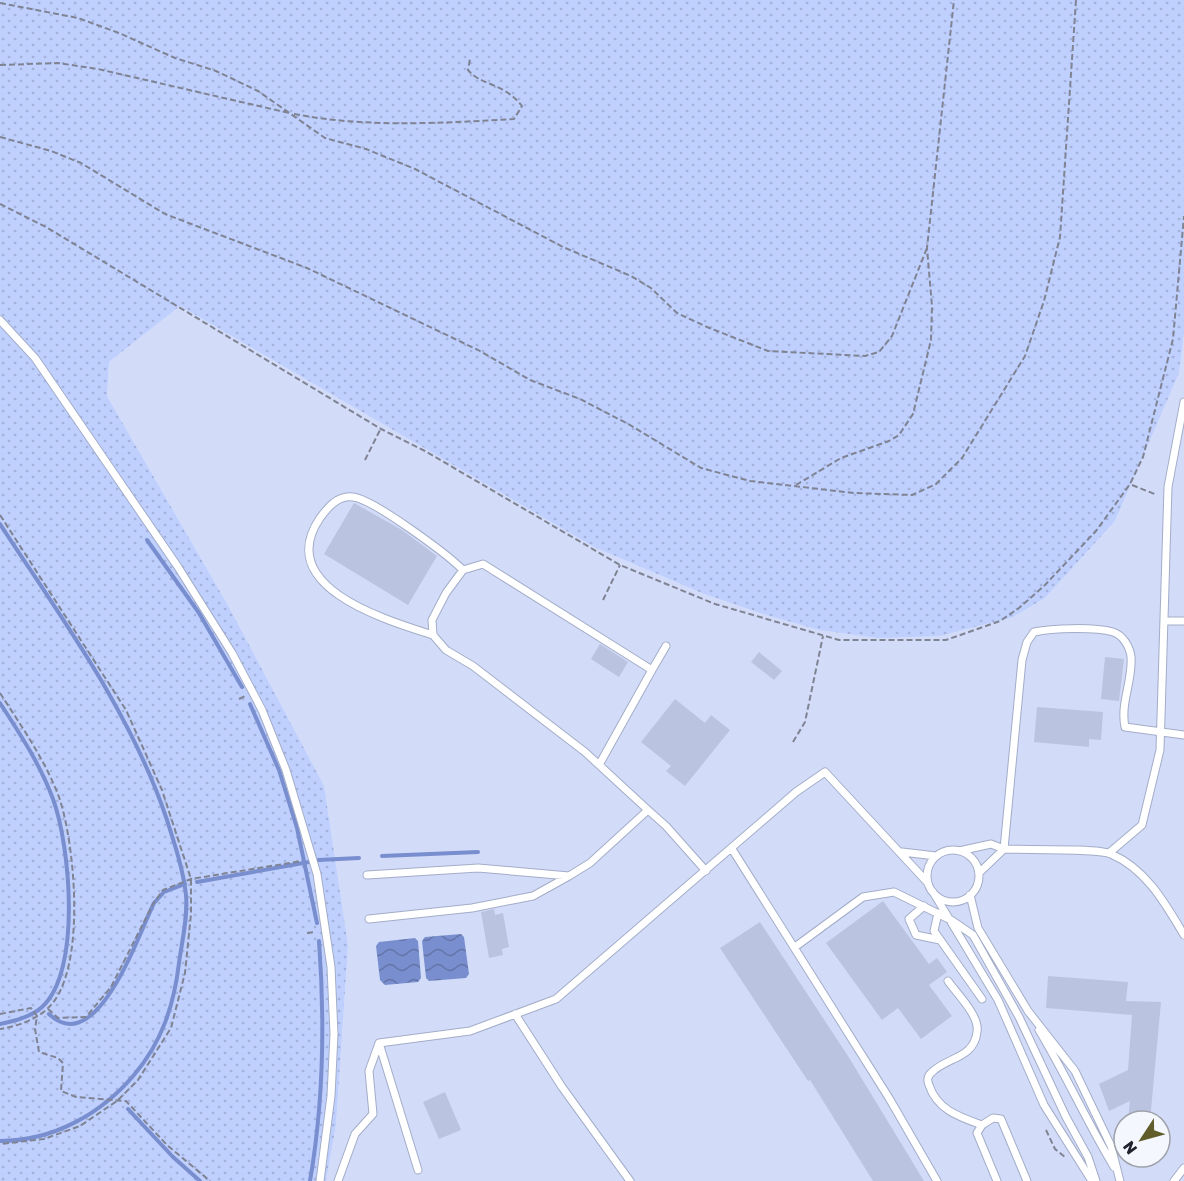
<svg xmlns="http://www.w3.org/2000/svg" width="1184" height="1181" viewBox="0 0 1184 1181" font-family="Rubik,sans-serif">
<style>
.built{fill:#d2dcf9;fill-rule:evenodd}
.grass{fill:url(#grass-dots)}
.water{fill:url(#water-waves)}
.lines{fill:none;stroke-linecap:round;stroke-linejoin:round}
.stream{stroke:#798ecf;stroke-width:4}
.building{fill:#bac4e0}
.lane-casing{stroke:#a3adc8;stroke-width:9}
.path{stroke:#7f8392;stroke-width:2;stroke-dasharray:6 3;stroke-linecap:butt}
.lane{stroke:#fff;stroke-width:7}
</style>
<defs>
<pattern id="grass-dots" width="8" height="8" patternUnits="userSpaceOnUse" patternTransform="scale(1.5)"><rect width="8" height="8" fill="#bfd0ff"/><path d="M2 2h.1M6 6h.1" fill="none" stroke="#a4b2db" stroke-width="1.8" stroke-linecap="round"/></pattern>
<pattern id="water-waves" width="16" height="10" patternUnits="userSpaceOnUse" patternTransform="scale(1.5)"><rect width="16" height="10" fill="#798ecf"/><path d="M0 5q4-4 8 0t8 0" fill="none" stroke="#6374a8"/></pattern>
</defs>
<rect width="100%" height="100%" fill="#e3e9fb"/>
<path class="built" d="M180,306L594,547L704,594L763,614L819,630L877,638L1013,617L1045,598L1115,521L1179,373L1184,333V1181H326L336,1125L348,946L226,602L107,396L109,362ZM1124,1121H1160V1157H1124Z"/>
<path class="grass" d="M0,0H1184V333L1179,373L1115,521L1045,598L1013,617L939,636L877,638L819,630L763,614L704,594L594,547L180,306L109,362L107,396L226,602L324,786L348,946L336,1125L326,1181H0Z"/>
<path class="water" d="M461,934L464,937L469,974L466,978L429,981L426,978L422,941L425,937Z
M415,938L418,941L421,978L418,982L385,985L380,980L376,946L379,942Z"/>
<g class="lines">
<path class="stream" d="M0,524C62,619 131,712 167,820C175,845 183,869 186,895C188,917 182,941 179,963C174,1005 162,1042 134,1075C101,1114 53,1141 0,1141
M147,540L199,613L242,687
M0,703C20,734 40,764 53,799C70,845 82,971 42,1007C31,1017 14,1021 0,1024
M250,704L279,770L297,828L317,923
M382,856L478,852
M318,860L359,858
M197,882L309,862
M49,1014C97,1060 139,933 154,903L164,892L185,884
M128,1109L173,1157L200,1181
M310,1181C324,1100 325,1022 319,941"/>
</g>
<path class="building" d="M354,503L402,530L437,556L408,605L324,554Z
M600,644L628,662L619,677L591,659Z
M759,652L782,671L774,680L751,662Z
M1105,657L1124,659L1119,701L1101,699Z
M675,699L705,723L711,715L730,730L685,786L666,771L671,766L641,742Z
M1037,707L1103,712L1101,740L1089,739V747L1034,742Z
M883,901L929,964L937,958L947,972L929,985L952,1016L921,1039L898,1008L882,1020L826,943Z
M494,909L495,915L503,913L509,947L502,949L503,955L489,958L481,912Z
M760,922L848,1056L924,1181H873L810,1080L808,1081L720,948Z
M1048,976L1128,982L1126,1001L1161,1002L1150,1121H1128L1130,1101L1109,1111L1099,1084L1128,1070L1132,1015L1046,1008Z
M445,1092L461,1130L439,1139L423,1102Z"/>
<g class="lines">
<defs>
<path id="lane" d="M0,320L35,358L178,567L232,653L262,710L286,770L317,874L331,967L334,1034L331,1096L320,1181
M1164,621H1184
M433,635C386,620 273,587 320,518C328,507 338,495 353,497C373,499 447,554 463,570
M599,765L652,670
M648,810L585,752L473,666L446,650L433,635L432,620L446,593L463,570L483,564L652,670L666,646
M732,849L889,1098L937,1181
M927 876a26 26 0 1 1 52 0a26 26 0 1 1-52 0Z
M959,851L991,844L1004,849C1024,850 1098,848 1111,854C1146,869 1165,903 1184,935
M902,852L936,856
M1109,853L1142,825L1160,750L1168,487L1184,402
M979,873L1004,849L1022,660L1027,642L1034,632C1053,628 1095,627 1113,632C1123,635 1130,647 1131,657C1133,680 1120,703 1125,727L1184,735
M367,875L478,868L569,876L590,863L648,810L666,826L706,871
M933,892L998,1000L1044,1105L1092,1181
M970,895L978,928L1028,1011L1075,1071L1111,1146L1120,1181
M924,906L909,919L916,935L940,940
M938,913L934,931L982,999
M369,919L472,908L533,896L569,876
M795,947L863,897L894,892L951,920L973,935L1019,1017L1066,1117L1088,1157L1096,1181
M948,981C957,994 980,1016 977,1032C974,1059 946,1057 931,1073C927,1077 927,1080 929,1085C937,1110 960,1117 982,1125
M515,1014L562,1087L630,1181
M1039,1030C1066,1075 1087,1122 1114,1167
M379,1043L418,1170
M338,1181L355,1134L373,1114L369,1071L379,1043L470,1031L556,999L796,792L825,772L928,883
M997,1181L977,1133L982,1125L993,1118L1001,1119L1027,1181
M1174,1181L1184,1168"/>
</defs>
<use href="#lane" class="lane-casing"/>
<path class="path" d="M0,3L78,18L119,33L175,58L216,71L258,91L325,138L366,149L415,169L563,247L631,276L651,288L677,313L707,327L768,351L865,356L879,352L892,336L927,248
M0,65L58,63L98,69L289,113
M294,114C367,128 441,123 514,119L522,106C503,82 481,86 468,70L470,59
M0,137L51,151L81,163L165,214L307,268L478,350L530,380L580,399L630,425L701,468L750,481L854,493L912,495L936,484L962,458L1025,356L1044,301L1060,237L1076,0
M0,204L46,227L381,429L425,451L620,565L715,604L839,640H946L1000,621L1019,608L1045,585L1096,531L1130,484L1143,457L1173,339L1184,216
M365,460L380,430
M796,485L841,458L889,441L899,435L913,414L931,340L932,306L927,248L954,0
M1132,485L1157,495
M0,515L126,710L162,790L191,879V914L185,973L171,1028L138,1080L117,1101L80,1126L44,1139L0,1144
M603,600L620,565
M0,693C22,727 45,760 59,797C75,843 88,975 46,1010C33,1021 17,1026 0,1029
M239,699L245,696
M793,742L805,722L823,636
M307,933L315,932
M48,1009L58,1018L86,1017L111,987L153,904L163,890L191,879L302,861
M0,1014L31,1008L37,1016L35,1029L39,1052L58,1058L63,1063L61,1091L76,1097L126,1101L167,1145L210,1181
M1046,1130L1055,1149L1065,1157"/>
<use href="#lane" class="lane"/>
</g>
<g transform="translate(1142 1139) rotate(234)"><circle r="28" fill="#f4f7fd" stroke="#9fa2aa" stroke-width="1.5"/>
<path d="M0-4.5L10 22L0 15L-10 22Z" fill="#605d2a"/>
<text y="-9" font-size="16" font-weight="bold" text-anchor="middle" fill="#20232e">N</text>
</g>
</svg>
